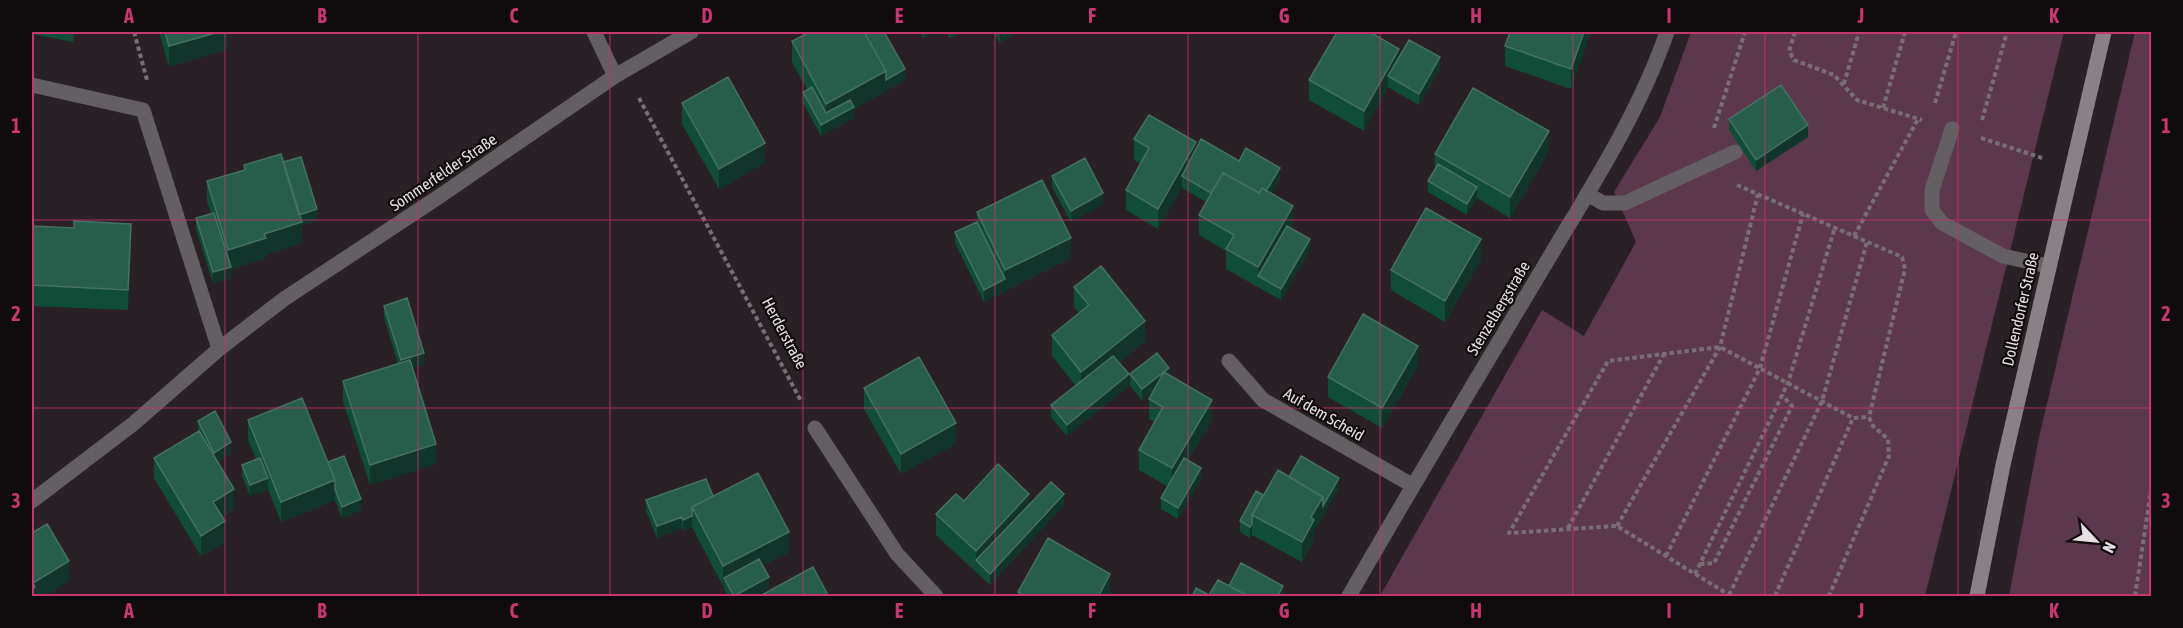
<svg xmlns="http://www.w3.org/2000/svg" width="2183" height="628" viewBox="0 0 2183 628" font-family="'Asap Condensed',sans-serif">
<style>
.green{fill:#5c384d}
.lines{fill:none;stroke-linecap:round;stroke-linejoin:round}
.path{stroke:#776f73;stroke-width:4;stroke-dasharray:4.5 3;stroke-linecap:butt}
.lane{stroke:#645f62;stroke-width:15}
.street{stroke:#645f62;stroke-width:15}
.secondary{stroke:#898185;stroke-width:15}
.wall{fill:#104d39}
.shaded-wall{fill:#11352a}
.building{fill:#275d4b;stroke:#457163;stroke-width:1.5}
.grid{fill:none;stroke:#c7366f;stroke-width:1.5;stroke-opacity:0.55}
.labels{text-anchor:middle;stroke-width:4.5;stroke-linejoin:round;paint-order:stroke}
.street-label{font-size:16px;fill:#e6dfe3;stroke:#100c0e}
.neatline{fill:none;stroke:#c7366f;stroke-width:2}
.grid-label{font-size:20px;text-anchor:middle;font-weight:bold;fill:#c7366f}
</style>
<rect width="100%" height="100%" fill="#2a2126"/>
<path class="green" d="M1691,32H2064L1925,596H1380L1542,310L1584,336L1636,242L1614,192L1660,117Z
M2135,32H2152L2151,596H2009L2038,442Z"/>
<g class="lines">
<path class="path" d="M134,32L147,80
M1795,32L1789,51L1794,60L1834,75L1857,100L1922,120
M1844,84L1859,32
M639,98L801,401
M1935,103L1956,32
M1883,108L1905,32
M1982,120L2007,32
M1714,128L1745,32
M1981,138L2042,158
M1737,185L1902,257L1905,269L1869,417L1873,426L1888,439L1889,456L1829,596
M1854,236L1918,119
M1617,526L1720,347L1758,194
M1568,528L1664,354
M1666,556L1760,368L1803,214
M1700,564L1714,563L1792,406L1782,395
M1695,574L1788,383L1835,227
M1729,595L1822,401L1867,242
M1731,596L1617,526L1509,533L1608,361L1720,347L1853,418L1869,417
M1775,596L1853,418
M2135,596L2152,484"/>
<path class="lane" d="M594,32L615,76
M1952,129L1932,190V210L1942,223L2003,256L2048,266
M1587,194L1603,203H1625L1735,152"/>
<path class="street" d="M32,85L143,110L219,349
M1229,361L1263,400L1412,485
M815,428L897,554L936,596
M32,501L133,424L219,349L284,299L437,198L615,76L691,32
M1349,596C1412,486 1478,377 1543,268C1588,192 1638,116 1667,32"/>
<path class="secondary" d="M1977,596L2003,465L2104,32"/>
</g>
<path class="wall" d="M32,32H75L73,42L32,34Z
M159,32H228V49L169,67Z
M920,32H934L924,38Z
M946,32H962L951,39Z
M993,32H1018L1000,43Z
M1591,32L1571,89L1505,66V46Z
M792,41L905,80L854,109V118L821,136L803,103V92L807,89L792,62Z
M1399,58L1440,69L1419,105L1388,87L1364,131L1309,100V80Z
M682,103L765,163L719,189L682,124Z
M1729,119L1808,137L1756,171L1729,130Z
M1134,139L1196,149L1239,161L1280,179L1271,194L1293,226L1292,228L1310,250L1281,300L1226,269V251L1199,235V215L1206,202L1182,188V187L1158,229L1126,210V190L1141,164L1134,160Z
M1549,151L1510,218L1477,198L1467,215L1428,192V181L1435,169V154Z
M283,162L317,220L302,225V243L266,254V258L231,269V278L213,283L196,229V218L211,214L207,201V181L244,170V165Z
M1052,176L1103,204L1071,222L1052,187Z
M977,212L1071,258L984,302L955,243V232L977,222Z
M32,226L74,228L131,244L128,310L32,306Z
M1481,260L1445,322L1391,290V270Z
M1074,287L1145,341L1119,362L1129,386L1067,436L1051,417V405L1076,386L1052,356V335L1079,313L1074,307Z
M384,306L424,364L412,368L436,464L370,485L343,401V381L398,364L384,317Z
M1418,366L1382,428L1328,397V377Z
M1130,374L1169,375L1212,420L1188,461L1201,479L1178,519L1161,509V498L1167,486L1139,470V450L1155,422L1149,419V399L1152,393L1142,401L1130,385Z
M864,388L956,444L901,474L864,409Z
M248,420L328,462L361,510L342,518L335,500L281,522L268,489L250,496L242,476V465L256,459L248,440Z
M198,421L231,453L218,462L234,509L222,517L225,542L201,556L154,478V458L198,432Z
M1289,477L1339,489L1314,531V540L1302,562L1252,535L1250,538L1240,532V521L1263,495Z
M713,496L789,552L762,566L769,588L753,597H728L724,589V586H723L692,527L683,531L682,528L657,538L646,511V500Z
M964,501L1029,504L1064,505L990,585L936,535V514Z
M1018,592L1110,594L1109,597H1018Z"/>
<path class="shaded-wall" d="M73,32H75L73,42Z
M219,32H228V49L169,67V46Z
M924,32H934L924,38Z
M951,32H962L951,39Z
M1000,32H1018L1000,43Z
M1584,32H1591L1571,89V69Z
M1399,49V69L1388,76V87L1364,131V111Z
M1440,57V69L1419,105V94Z
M905,69V80L854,109V118L821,136V125L826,122V104L886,71Z
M1808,125V137L1756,171V160Z
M1549,131V151L1510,218V197Z
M1196,142V162L1182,176V187L1158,229V209Z
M765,143V163L719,189V169Z
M1280,168V179L1259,214V202Z
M1477,187V198L1467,215V204Z
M1103,193V204L1071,222V211Z
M1293,206V226L1263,279L1258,276V267Z
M317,209V220L302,225V243L266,254V258L231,269V278L213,283V272L228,267V250L264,234L297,216Z
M131,224V244L128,310V290Z
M1071,238V258L984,302V290L1005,279V270Z
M1310,239V250L1281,300V289Z
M1481,239V260L1445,322V301Z
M1145,321V341L1081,392V372Z
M1418,346V366L1382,428V408Z
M424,353V364L401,372V360Z
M1169,368V379L1142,401V389Z
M1129,374V386L1067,436V425Z
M1212,400V420L1172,489V468Z
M956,423V444L901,474V454Z
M231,442V453L214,464V453Z
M436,444V464L370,485V465Z
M1201,468V479L1178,519V508Z
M268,478V489L250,496V485Z
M1339,478V489L1314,531V540L1302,562V542L1311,517L1323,497Z
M335,480V500L281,522V502Z
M234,489V509L213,522V502Z
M1029,494V514L976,560V571V551Z
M1064,494V505L990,585V574Z
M361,499V510L342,518V507Z
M692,516V527L683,531V520Z
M682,517V528L657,538V526Z
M225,521V542L201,556V536Z
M1252,524V535L1250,538V527Z
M789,532V552L727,584L724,578V586H723V566Z
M69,561V581L44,597H32L33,583Z
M1110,574V594L1109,597H1098Z
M769,577V588L753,597H734Z
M1283,586V597H1277Z"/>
<path class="building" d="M165,32H219L169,46Z
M810,32H864L886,71L826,104L792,41Z
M864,32H884L905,69L886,80V71Z
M1337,32H1370L1399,49L1364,111L1309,80Z
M1510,32H1584L1571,69L1505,46Z
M1409,40L1440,57L1419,94L1388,76Z
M728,77L765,143L719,169L682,103Z
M1781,85L1808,125L1756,160L1729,119Z
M812,87L826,113L850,100L854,107L821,125L803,92Z
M1473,88L1549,131L1510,197L1435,154Z
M1149,115L1196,142L1158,209L1126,190L1149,148L1134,139Z
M1201,139L1239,161L1246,148L1280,168L1266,191L1262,188L1259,193L1223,173L1211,193L1182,176Z
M281,154L302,222L264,234L266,238L228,250L207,181L245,170L244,165Z
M301,157L317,209L299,215L283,162Z
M1085,158L1103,193L1071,211L1052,176Z
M1438,164L1477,187L1467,204L1428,181Z
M1223,173L1259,193L1262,188L1293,206L1258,267L1226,249L1234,235L1199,215Z
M1042,180L1071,238L1005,270L977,212Z
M1426,208L1481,239L1445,301L1391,270Z
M214,213L231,267L213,272L196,218Z
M74,221L131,224L128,290L32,285V226L74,228Z
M977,222L1005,279L984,290L955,232Z
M1287,226L1310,239L1281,289L1258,276Z
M1101,266L1145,321L1081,372L1052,335L1089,305L1074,287Z
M407,298L424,353L401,360L384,306Z
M1363,314L1418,346L1382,408L1328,377Z
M1157,353L1169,368L1142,389L1130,374Z
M1113,356L1129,374L1067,425L1051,405Z
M919,357L956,423L901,454L864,388Z
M410,360L436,444L370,465L343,381Z
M1164,372L1212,400L1172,468L1139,450L1163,407L1149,399Z
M302,398L335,480L281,502L248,420Z
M215,411L231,442L214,453L198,421Z
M199,431L234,489L213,502L225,521L201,536L154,458Z
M344,456L361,499L342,507L335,489V480L328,462Z
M1301,456L1339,478L1323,506V497L1289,477Z
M260,458L268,478L250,485L242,465Z
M1184,458L1201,468L1178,508L1161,498Z
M998,464L1029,494L976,551L936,514L956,494L964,501Z
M1278,470L1323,497L1311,517L1314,520L1302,542L1252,515Z
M758,473L789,532L723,566L692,507Z
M706,479L713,496L692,507V516L683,520L682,517L657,526L646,500Z
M1051,482L1064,494L990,574L976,560Z
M1256,491L1263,495L1252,515V524L1250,527L1240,521Z
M47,524L69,561L33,583L35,587L32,590V533Z
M1048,538L1110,574L1098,597H1026L1018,592Z
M759,559L769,577L734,596L724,578Z
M1241,563L1283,586L1277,597H1250L1229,586Z
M813,567L829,597H758Z
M1218,580L1250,597H1192L1196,588L1209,595Z"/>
<path class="grid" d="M225,32V596M418,32V596M610,32V596M803,32V596M995,32V596M1188,32V596M1380,32V596M1573,32V596M1765,32V596M1958,32V596M32,220H2152M32,408H2152"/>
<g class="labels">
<g class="street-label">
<text transform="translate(443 172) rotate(-34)" y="6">Sommerfelder Straße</text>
<text transform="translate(1498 308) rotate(-59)" y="6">Stenzelbergstraße</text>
<text transform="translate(2020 309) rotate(-77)" y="6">Dollendorfer Straße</text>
<text transform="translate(785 333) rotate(62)" y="6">Herderstraße</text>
<text transform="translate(1324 414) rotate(30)" y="6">Auf dem Scheid</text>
</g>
</g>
<rect width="2183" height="628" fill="none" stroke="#100c0e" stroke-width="66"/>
<g transform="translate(2096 541) rotate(116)" stroke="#100c0e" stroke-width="4.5" paint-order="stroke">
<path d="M0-4.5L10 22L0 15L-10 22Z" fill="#e6dfe3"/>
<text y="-9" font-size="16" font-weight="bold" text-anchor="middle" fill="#e6dfe3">N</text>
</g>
<rect x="33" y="33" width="2117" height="562" class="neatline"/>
<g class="grid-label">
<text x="129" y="23">A</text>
<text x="322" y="23">B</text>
<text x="514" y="23">C</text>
<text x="707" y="23">D</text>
<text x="899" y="23">E</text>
<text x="1092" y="23">F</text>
<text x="1284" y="23">G</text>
<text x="1476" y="23">H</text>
<text x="1669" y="23">I</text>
<text x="1861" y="23">J</text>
<text x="2054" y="23">K</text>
<text x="16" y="133">1</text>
<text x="2166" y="133">1</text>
<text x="16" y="321">2</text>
<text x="2166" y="321">2</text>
<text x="16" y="508">3</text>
<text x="2166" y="508">3</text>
<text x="129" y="618">A</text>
<text x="322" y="618">B</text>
<text x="514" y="618">C</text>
<text x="707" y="618">D</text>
<text x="899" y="618">E</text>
<text x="1092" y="618">F</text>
<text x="1284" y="618">G</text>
<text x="1476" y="618">H</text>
<text x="1669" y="618">I</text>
<text x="1861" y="618">J</text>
<text x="2054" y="618">K</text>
</g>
</svg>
